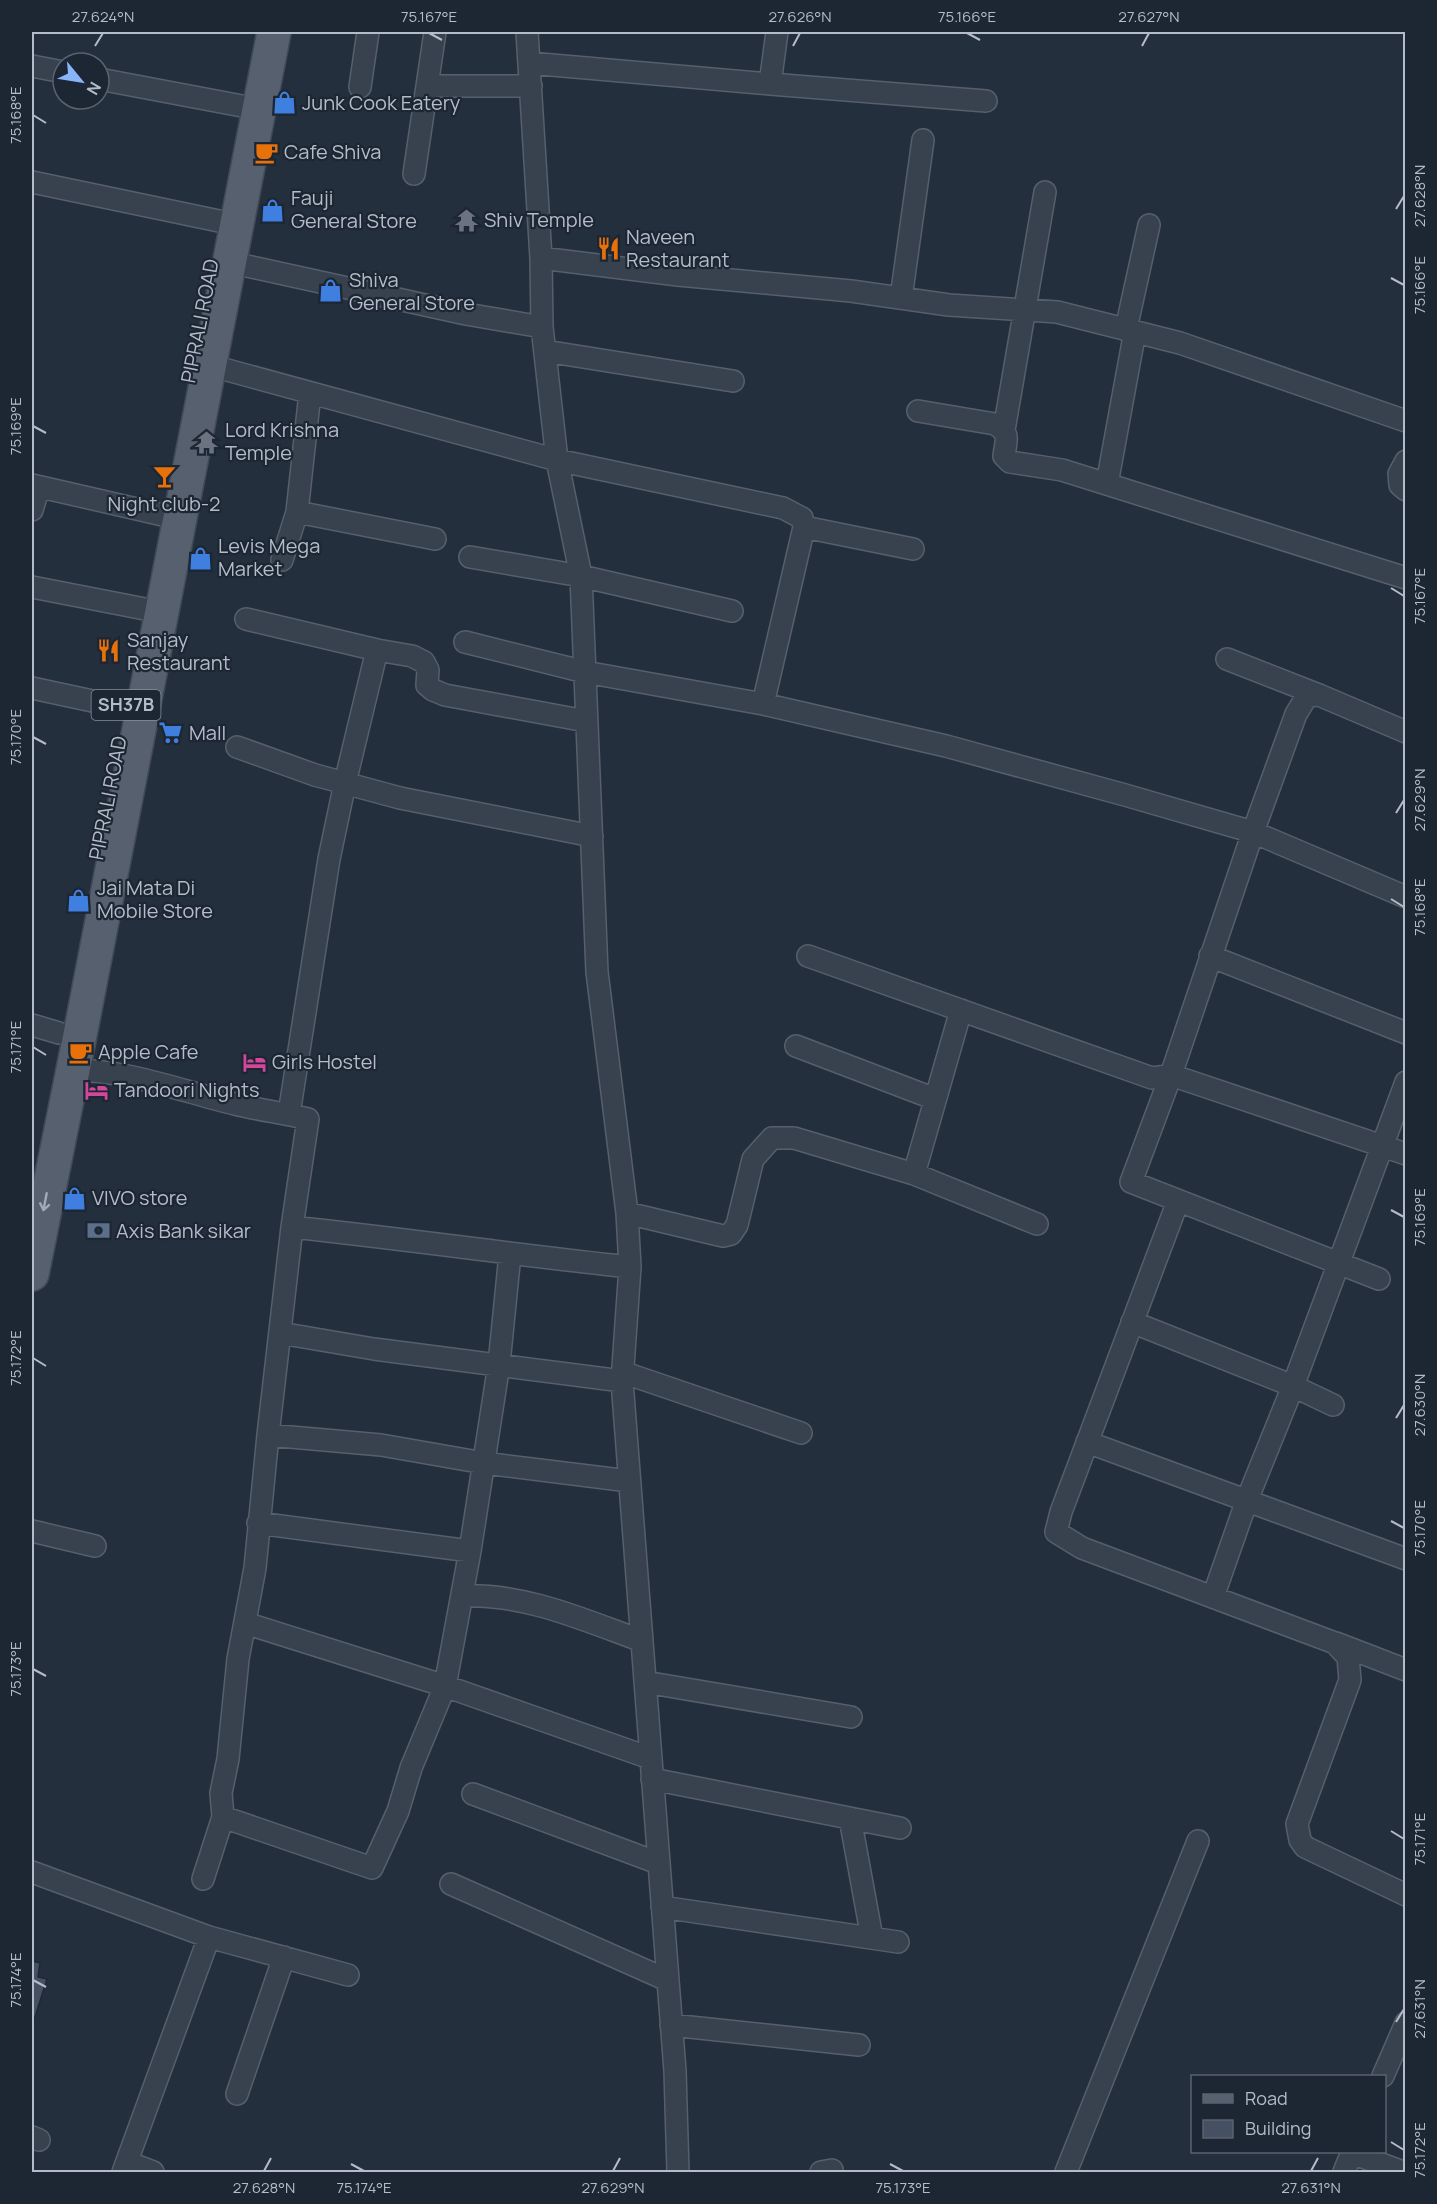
<svg xmlns="http://www.w3.org/2000/svg" width="1437" height="2204" viewBox="0 0 1437 2204" font-family="Manrope,sans-serif">
<style>
.building{fill:#455162;stroke:#1f2835;stroke-width:1.5}
.lines{fill:none;stroke-linecap:round;stroke-linejoin:round}
.street-casing{stroke:#565f6c;stroke-width:24}
.primary-casing{stroke:#414a57;stroke-width:36}
.street{stroke:#38414e;stroke-width:21}
.primary{stroke:#56606e;stroke-width:33}
.oneway{stroke:#a1aab7}
.ticks{fill:none;stroke:#b4bcc9;stroke-width:2}
.labels{text-anchor:middle;stroke-width:4.5;stroke-linejoin:round;paint-order:stroke}
.shield{fill:#1d2633;stroke:#878f9c;stroke-width:1.5}
.shield-label{font-size:18px;font-weight:bold;fill:#b4bcc9}
.poi-label{font-size:20px;fill:#b4bcc9;stroke:#1d2633;text-anchor:start}
.street-label{font-size:20px;fill:#b4bcc9;stroke:#1d2633}
.neatline{fill:none;stroke:#b4bcc9;stroke-width:2}
.ticks-label{font-size:15px;text-anchor:middle;fill:#b4bcc9}
</style>
<rect width="100%" height="100%" fill="#242f3e"/>
<path class="building" d="M32,1961L40,1963L38,1977L47,1979L34,2020L32,2019Z"/>
<g class="lines">
<defs>
<path id="street" d="M527,32L541,258L542,327L557,460L581,576L597,972L627,1213L630,1267L622,1381L675,2071L678,2172
M777,32L770,84L986,101
M529,63L770,84
M32,66L63,72
M99,79L242,106
M428,86H531
M360,87L368,32
M414,174L435,32
M32,182L219,221
M541,258L678,275L851,291L949,305L1057,312L1180,343L1406,421
M229,262L466,314L542,327
M901,298L923,140
M1126,329L1149,225
M545,351L733,381
M209,365L557,460L783,508L802,518L804,527L763,704
M310,393L297,512L435,539
M918,411L995,424C1011,434 1006,439 1004,456L1010,462L1062,470L1406,578
M1004,430L1045,192
M1406,461L1399,474L1400,485L1406,490
M1107,484L1135,331
M32,485L163,515
M32,510L39,487
M804,527L913,549
M470,557L581,576L732,611
M282,560L297,512
M32,587L145,609
M246,619L377,650L412,656L424,662L428,670L427,685L433,690L445,695L586,721
M465,642L585,672L763,704L946,746L1125,795L1253,832L1406,897
M1227,659L1319,695
M32,688L125,708
M1406,732L1319,695L1307,696L1296,714L1253,832L1171,1075L1406,1154
M237,747L315,775L400,798L592,836
M808,956L1152,1078L1171,1075
M1210,956L1406,1033
M32,1025L59,1033
M796,1046L935,1099
M72,1070C128,1070 181,1091 235,1104C259,1110 284,1113 308,1119L292,1227L268,1435L255,1568L238,1659L228,1759L221,1793L223,1817L203,1879
M1171,1075L1131,1182L1379,1279
M289,1114L329,859L345,783L377,650
M914,1174L961,1010
M1178,1201L1061,1512L1056,1532L1082,1548L1335,1643L1348,1657L1350,1680L1297,1824L1300,1840L1305,1847L1406,1895
M627,1213L723,1236L731,1234L737,1225L753,1159L772,1138H794L914,1174L1037,1224
M292,1227C405,1239 517,1255 630,1267
M1132,1322L1293,1386L1333,1405
M280,1333L374,1349L622,1381
M622,1372L801,1433
M268,1435L381,1445L484,1463L629,1481
M1087,1442L1406,1559
M32,1531L95,1546
M470,1551L499,1364L510,1254
M462,1596C524,1593 584,1620 642,1641
M1213,1597L1247,1500L1293,1386L1406,1082
M245,1623L445,1686L650,1758
M1336,1643L1406,1670
M645,1682L851,1717
M652,1779L900,1828
M473,1794L658,1863
M223,1817L372,1868L398,1811L411,1768L445,1686L470,1551L258,1523
M850,1818L872,1938
M32,1872L209,1937L348,1975
M451,1884L667,1980
M662,1907L898,1942
M671,2025L859,2045
M1383,2076L1406,2023
M237,2094L284,1957
M32,2137L39,2140
M1352,2153L1403,2172
M127,2162L153,2172
M123,2172L209,1937
M821,2172L832,2170
M1066,2172L1198,1841
M1344,2172L1352,2152"/>
<path id="primary" d="M32,1274L79,1040L274,32"/>
</defs>
<use href="#street" class="street-casing"/>
<use href="#primary" class="primary-casing"/>
<use href="#street" class="street"/>
<use href="#primary" class="primary"/>
</g>
<defs><path id="oneway-shaft" d="M-6 0H5M1.5-3L5.5 0L1.5 3" fill="none" stroke-width="1.6" stroke-linecap="round" stroke-linejoin="round" transform="scale(1.5)"/></defs>
<use class="oneway" href="#oneway-shaft" transform="translate(45 1202) rotate(101)"/>
<path class="ticks" d="M429,33L442,40M967,33L980,40M95,46L103,33M793,46L800,33M1142,46L1149,33M33,115L46,123M1396,209L1404,196M1391,278L1404,285M33,426L46,433M1391,588L1404,596M33,737L46,744M1396,813L1404,800M1391,899L1404,907M33,1047L46,1055M1391,1210L1404,1217M33,1358L46,1366M1396,1418L1404,1405M1391,1521L1404,1528M33,1669L46,1676M1391,1831L1404,1839M33,1980L46,1987M1396,2022L1404,2009M1391,2142L1404,2150M351,2164L364,2171M890,2164L903,2171M264,2171L271,2158M613,2171L620,2158M1311,2171L1318,2158"/>
<defs>
<symbol id="shop-bare" viewBox="-9 -9 18 18"><path d="M-5-2.5h2.3a2.7 3.5 0 0 1 5.4 0H5L5.5 6h-11ZM-1.5-2.5h3a1.5 2.3 0 0 0-3 0Z" fill="#3f7fe0" stroke="#1d2633" stroke-width="2.5" paint-order="stroke"/></symbol>
<symbol id="cafe-bare" viewBox="-9 -9 18 18"><path d="M-5.5-4.5H6V0H3Q3 3.5 0 3.5H-2.5Q-5.5 3.5-5.5 0ZM3-3.2v2h1.7v-2ZM-6 4.5H4V6H-6Z" fill="#e8710a" stroke="#1d2633" stroke-width="2.5" paint-order="stroke"/></symbol>
<symbol id="temple-bare" viewBox="-9 -9 18 18"><path d="M0-6L5-2H3V0L6.5 2.5H4V6H1.5V3h-3V6H-4V2.5H-6.5L-3 0V-2H-5Z" fill="#6b7280" stroke="#1d2633" stroke-width="2.5" paint-order="stroke"/></symbol>
<symbol id="restaurant-bare" viewBox="-9 -9 18 18"><path d="M-5-6h1v4h1v-4h1v4h1v-4h1v5L-1.5 .5V6h-2V.5L-5-1ZM5-6V6H3V1.5H1.5Q1.5-4 5-6Z" fill="#e8710a" stroke="#1d2633" stroke-width="2.5" paint-order="stroke"/></symbol>
<symbol id="bar-bare" viewBox="-9 -9 18 18"><path d="M-6-5H6L.8 .8V4.5H3.5V6h-7V4.5H-.8V.8Z" fill="#e8710a" stroke="#1d2633" stroke-width="2.5" paint-order="stroke"/></symbol>
<symbol id="supermarket-bare" viewBox="-9 -9 18 18"><path d="M-6-5.5h2.5l.6 2H6L4.5 2H-2.5L-4.4-4H-6ZM-1.5 3.2a1.3 1.3 0 1 0 .1 0ZM3 3.2a1.3 1.3 0 1 0 .1 0Z" fill="#3f7fe0" stroke="#1d2633" stroke-width="2.5" paint-order="stroke"/></symbol>
<symbol id="hotel-bare" viewBox="-9 -9 18 18"><path d="M-6-4.5h1.5V1H6V5H4.5V3h-9V5H-6ZM-4 0a1.8 1.8 0 1 1 3.6 0ZM.5 0V-2.5h3Q6-2.5 6 0Z" fill="#d1479c" stroke="#1d2633" stroke-width="2.5" paint-order="stroke"/></symbol>
<symbol id="bank-bare" viewBox="-9 -9 18 18"><path d="M-6-4H6V4H-6ZM0-2.3a2.3 2.3 0 1 0 0 4.6a2.3 2.3 0 1 0 0-4.6Z" fill="#5c6f8a" stroke="#1d2633" stroke-width="2.5" paint-order="stroke"/></symbol>
</defs>
<g fill-rule="evenodd">
<use href="#shop-bare" x="268" y="86" width="33" height="33"/>
<use href="#cafe-bare" x="250" y="136" width="33" height="33"/>
<use href="#shop-bare" x="256" y="194" width="33" height="33"/>
<use href="#temple-bare" x="450" y="204" width="33" height="33"/>
<use href="#restaurant-bare" x="592" y="232" width="33" height="33"/>
<use href="#shop-bare" x="314" y="274" width="33" height="33"/>
<use href="#temple-bare" x="190" y="426" width="33" height="33"/>
<use href="#bar-bare" x="148" y="460" width="33" height="33"/>
<use href="#shop-bare" x="184" y="542" width="33" height="33"/>
<use href="#restaurant-bare" x="92" y="634" width="33" height="33"/>
<use href="#supermarket-bare" x="154" y="716" width="33" height="33"/>
<use href="#shop-bare" x="62" y="884" width="33" height="33"/>
<use href="#cafe-bare" x="64" y="1036" width="33" height="33"/>
<use href="#hotel-bare" x="238" y="1046" width="33" height="33"/>
<use href="#hotel-bare" x="80" y="1074" width="33" height="33"/>
<use href="#shop-bare" x="58" y="1182" width="33" height="33"/>
<use href="#bank-bare" x="82" y="1214" width="33" height="33"/>
</g>
<g class="labels">
<rect class="shield" x="91.5" y="690" width="69" height="30" rx="4.5"/>
<g class="shield-label">
<text x="126" y="711">SH37B</text>
</g>
<g class="poi-label">
<text x="302" y="110">Junk Cook Eatery</text>
<text x="284" y="159">Cafe Shiva</text>
<text x="291" y="205">Fauji<tspan x="291" dy="23">General Store</tspan></text>
<text x="484" y="227">Shiv Temple</text>
<text x="626" y="244">Naveen<tspan x="626" dy="23">Restaurant</tspan></text>
<text x="349" y="287">Shiva<tspan x="349" dy="23">General Store</tspan></text>
<text x="225" y="437">Lord Krishna<tspan x="225" dy="23">Temple</tspan></text>
<text x="164" y="511" text-anchor="middle">Night club-2</text>
<text x="218" y="553">Levis Mega<tspan x="218" dy="23">Market</tspan></text>
<text x="127" y="647">Sanjay<tspan x="127" dy="23">Restaurant</tspan></text>
<text x="189" y="740">Mall</text>
<text x="97" y="895">Jai Mata Di<tspan x="97" dy="23">Mobile Store</tspan></text>
<text x="98" y="1059">Apple Cafe</text>
<text x="272" y="1069">Girls Hostel</text>
<text x="114" y="1097">Tandoori Nights</text>
<text x="92" y="1205">VIVO store</text>
<text x="116" y="1238">Axis Bank sikar</text>
</g>
<g class="street-label">
<text transform="translate(200 321) rotate(-79)" y="7">PIPRALI ROAD</text>
<text transform="translate(108 798) rotate(-79)" y="7">PIPRALI ROAD</text>
</g>
</g>
<rect width="1437" height="2204" fill="none" stroke="#1d2633" stroke-width="66"/>
<rect x="1191" y="2075" width="195" height="78" fill="#1d2633" stroke="#59626f" stroke-width="1.5"/>
<rect x="1203" y="2094" width="30" height="9" fill="#56606e" stroke="#59626f" stroke-width="1.5"/>
<text x="1245" y="2105" font-size="18" fill="#b4bcc9">Road</text>
<rect x="1203" y="2120" width="30" height="18" fill="#455162" stroke="#59626f" stroke-width="1.5"/>
<text x="1245" y="2135" font-size="18" fill="#b4bcc9">Building</text>
<g transform="translate(81 81) rotate(120)"><circle r="28" fill="#1d2633" stroke="#59626f" stroke-width="1.5"/>
<path d="M0-4.5L10 22L0 15L-10 22Z" fill="#8ab4f8"/>
<text y="-9" font-size="16" font-weight="bold" text-anchor="middle" fill="#b4bcc9">N</text>
</g>
<rect x="33" y="33" width="1371" height="2138" class="neatline"/>
<g class="ticks-label">
<text x="103" y="22">27.624°N</text>
<text x="429" y="22">75.167°E</text>
<text x="800" y="22">27.626°N</text>
<text x="967" y="22">75.166°E</text>
<text x="1149" y="22">27.627°N</text>
<text transform="translate(16 115) rotate(-90)" y="5">75.168°E</text>
<text transform="translate(1420 196) rotate(-90)" y="5">27.628°N</text>
<text transform="translate(1420 285) rotate(-90)" y="5">75.166°E</text>
<text transform="translate(16 426) rotate(-90)" y="5">75.169°E</text>
<text transform="translate(1420 596) rotate(-90)" y="5">75.167°E</text>
<text transform="translate(16 737) rotate(-90)" y="5">75.170°E</text>
<text transform="translate(1420 800) rotate(-90)" y="5">27.629°N</text>
<text transform="translate(1420 907) rotate(-90)" y="5">75.168°E</text>
<text transform="translate(16 1047) rotate(-90)" y="5">75.171°E</text>
<text transform="translate(1420 1217) rotate(-90)" y="5">75.169°E</text>
<text transform="translate(16 1358) rotate(-90)" y="5">75.172°E</text>
<text transform="translate(1420 1405) rotate(-90)" y="5">27.630°N</text>
<text transform="translate(1420 1528) rotate(-90)" y="5">75.170°E</text>
<text transform="translate(16 1669) rotate(-90)" y="5">75.173°E</text>
<text transform="translate(1420 1839) rotate(-90)" y="5">75.171°E</text>
<text transform="translate(16 1980) rotate(-90)" y="5">75.174°E</text>
<text transform="translate(1420 2009) rotate(-90)" y="5">27.631°N</text>
<text transform="translate(1420 2150) rotate(-90)" y="5">75.172°E</text>
<text x="264" y="2193">27.628°N</text>
<text x="364" y="2193">75.174°E</text>
<text x="613" y="2193">27.629°N</text>
<text x="903" y="2193">75.173°E</text>
<text x="1311" y="2193">27.631°N</text>
</g>
</svg>
